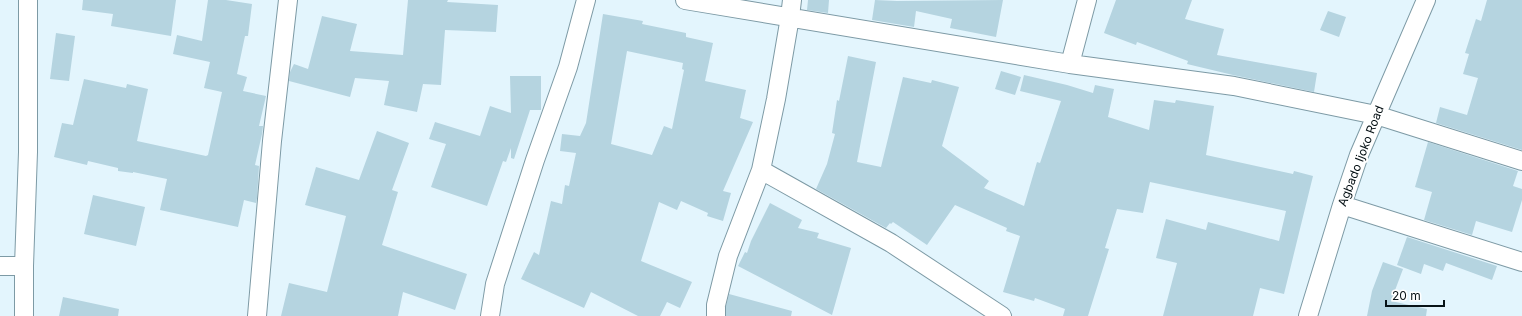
<svg xmlns="http://www.w3.org/2000/svg" width="1522" height="316" viewBox="0 0 1522 316" font-family="Inter,sans-serif">
<style>
.building{fill:#b5d4e0;fill-rule:evenodd}
.lines{fill:none;stroke-linecap:round;stroke-linejoin:round}
.minor-casing{stroke:#7d9aa5;stroke-width:20}
.minor{stroke:#fff;stroke-width:18}
.labels{text-anchor:middle;stroke-width:4;stroke-linejoin:round;paint-order:stroke}
.street-label{font-size:12px;fill:#081317;stroke:#fff}
</style>
<rect width="100%" height="100%" fill="#e3f5fd"/>
<path class="building" d="M83,0H176L171,36L111,26L113,14L82,10Z
M208,0H226L252,4L248,36H245L237,74L247,77L243,91L266,96L259,126H263L262,134L255,165L259,166L257,198L256,203L244,200L238,227L160,210L167,179L133,172V173L118,171V168L88,161L87,165L54,157L62,123L73,125L84,79L126,88L127,84L148,89L137,141L206,156L208,155L222,92L204,88L210,62L173,54L177,35L202,41Z
M408,0H448L447,2L498,5L496,32L445,30L441,85L423,84L417,112L384,105L389,81L355,78L350,97L289,81L290,72L294,64L308,69L322,16L357,24L350,51L403,55Z
M808,0H829L828,13L807,10Z
M875,0L897,1L1003,0L996,37L950,28L952,19L916,11L914,27L872,20Z
M1116,0H1192L1185,19L1224,29L1217,55L1317,73L1314,92L1233,75L1187,64L1188,61L1137,42L1136,45L1104,33Z
M1487,0H1522V150L1436,123L1440,107L1467,115L1478,78L1463,74L1469,54L1465,53L1476,19L1481,21Z
M1328,11L1346,17L1339,37L1320,30Z
M603,14L643,21L642,24L686,33V37L713,43L705,81L746,90L740,118L753,122L723,191L731,193L723,221L707,216L708,213L681,201L677,210L659,202L641,261L692,282L680,308L667,302L660,316H638L591,292L584,308L521,279L534,252L539,255L551,201L562,204L565,185L569,186L576,153L560,151L562,134L580,136L586,123ZM627,51L683,63L682,69L684,70L672,129L664,126L652,155L611,144Z
M56,33L75,36L69,81L50,79Z
M848,56L876,62L857,162L881,167L903,77L931,83L932,80L959,87L942,146L989,181L984,188L1024,206L1037,162L1040,163L1061,101L1020,91L1024,75L1067,85L1093,93L1095,85L1114,89L1108,117L1149,130L1154,100L1175,103L1176,100L1214,106L1206,155L1293,174L1294,171L1313,176L1284,294L1260,288L1253,316H1163L1177,263L1156,258L1166,219L1206,230L1208,222L1279,241L1286,211L1150,182L1143,213L1117,209L1105,248L1109,249L1088,316H1063L1065,309L1035,298L1034,301L1003,292L1020,236L1006,231L1007,228L955,205L927,245L893,222L891,224L890,223L886,228L816,189L827,164L835,134L832,133L837,100L839,101Z
M1001,71L1021,77L1015,95L995,89Z
M510,76H541V110H530L514,159L511,158V148L506,162L503,161L487,206L431,187L446,144L429,139L435,122L480,136L490,106L511,113Z
M377,131L409,143L392,190L398,192L382,245L467,274L455,310L403,292L398,316H281L289,283L327,292L346,216L305,205L316,167L359,180Z
M1428,142L1518,171L1513,186L1522,189V200L1512,232L1476,221L1472,235L1424,220L1432,192L1415,187Z
M93,195L145,207L136,246L84,234Z
M770,203L802,220L798,228L819,233L817,238L851,248L832,315L738,266L745,252L747,253L751,241Z
M1407,237L1497,266L1492,280L1446,263L1443,271L1424,264L1421,274L1397,265Z
M1383,262L1403,269L1391,301L1427,309L1426,316H1367L1372,291Z
M729,294L792,311L791,316H726V306Z
M63,297L119,309L118,316H59Z"/>
<g class="lines">
<defs>
<path id="minor" d="M685,0L1070,64L1234,86L1376,115L1522,161
M1070,64L1087,0
M761,170L891,243L1002,316
M1342,205L1522,262
M0,266H24
M24,316V266L28,152V0
M257,316L272,141L288,0
M490,316L495,284L535,160L568,67L586,0
M716,316V305L728,256L761,170L776,99L790,17L792,0
M1308,316L1342,205L1359,155L1426,0"/>
</defs>
<use href="#minor" class="minor-casing"/>
<use href="#minor" class="minor"/>
</g>
<g class="labels">
<g class="street-label">
<text transform="translate(1361 156) rotate(-69)" y="4">Agbado Ijoko Road</text>
</g>
</g>
<path d="M1386 300v6h58v-6" fill="none" stroke="#081317" stroke-width="2"/>
<text x="1392" y="300" font-size="12" fill="#081317" stroke="#ffffff" stroke-width="3" paint-order="stroke">20 m</text>
</svg>
